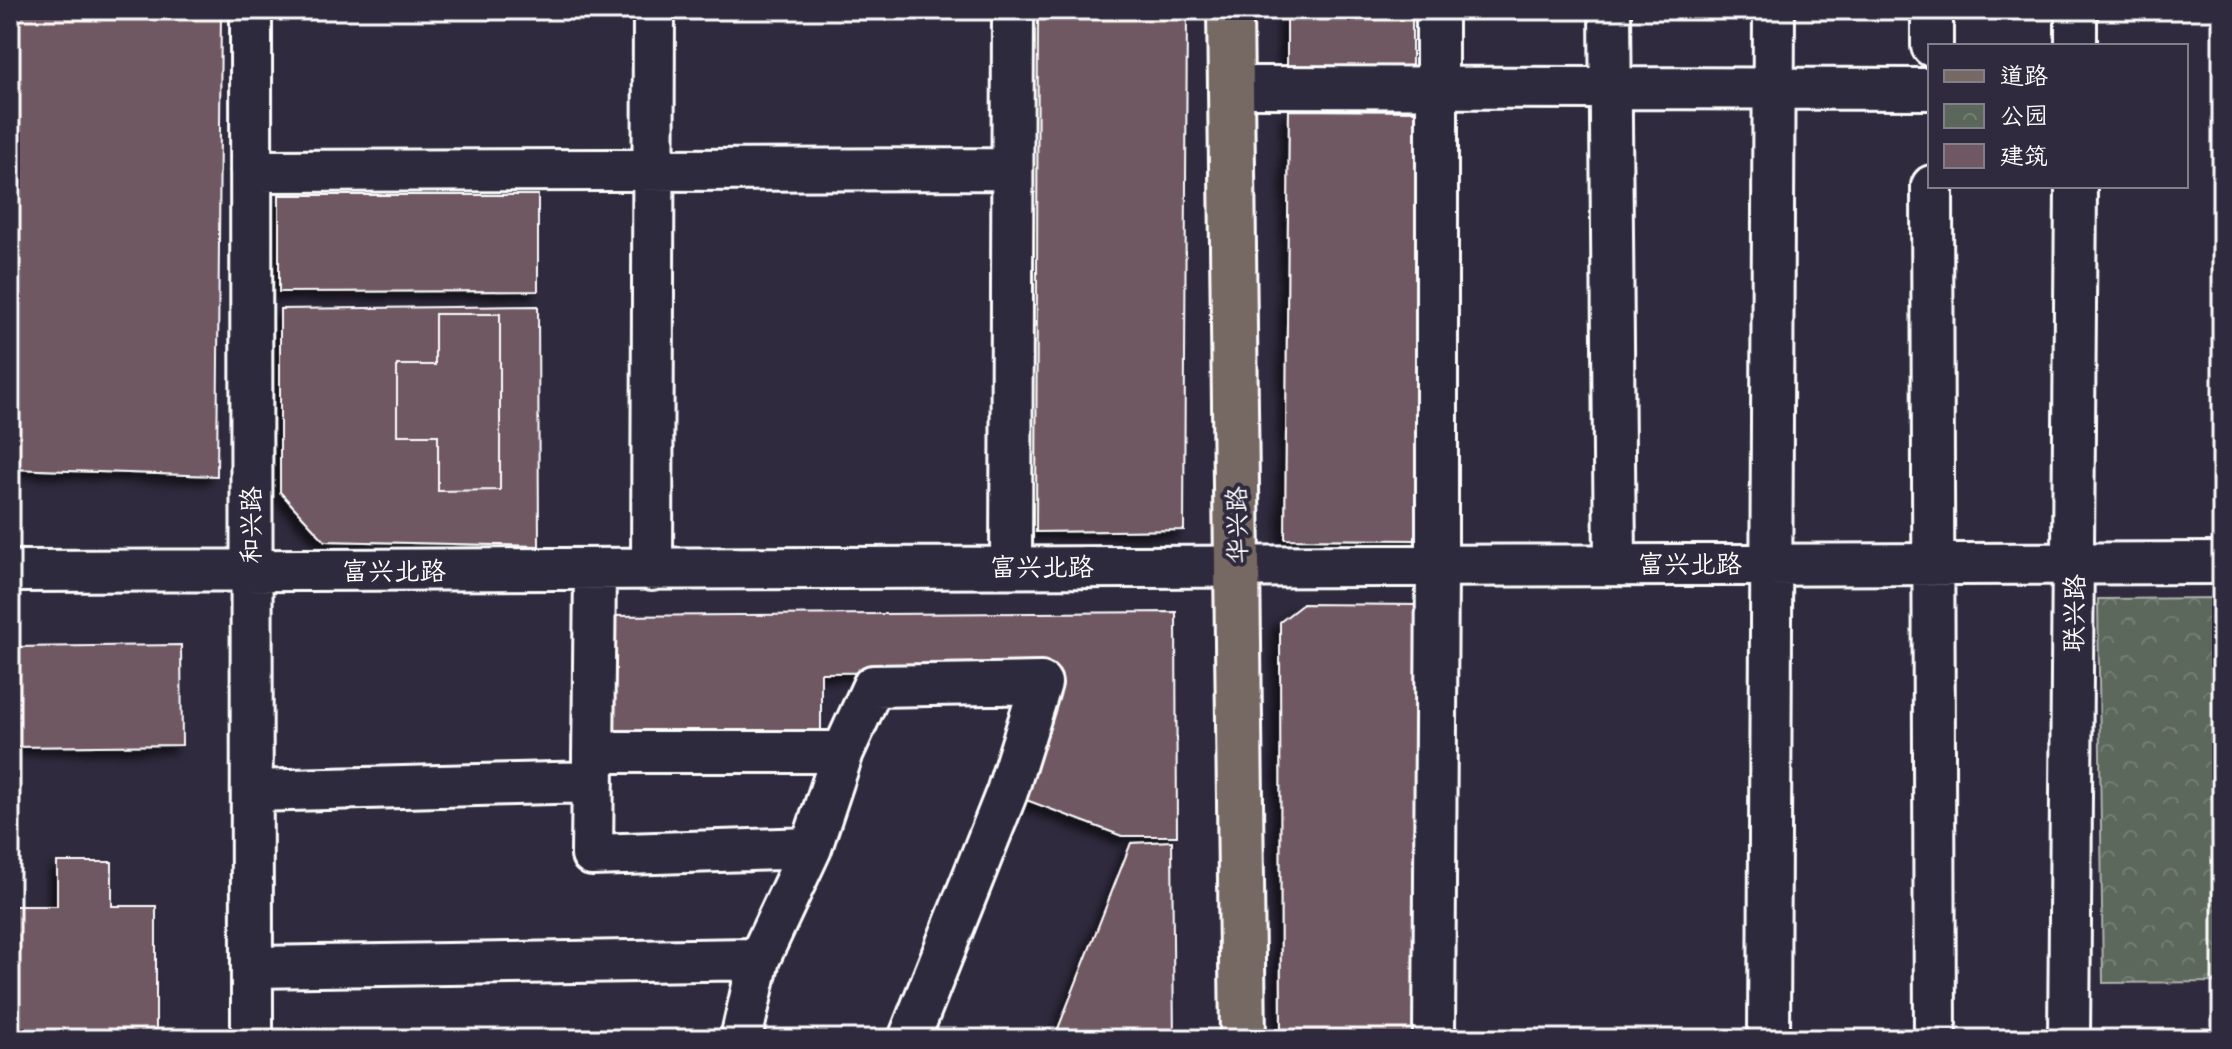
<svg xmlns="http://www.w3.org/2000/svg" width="2232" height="1049" viewBox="0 0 2232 1049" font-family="'Gochi Hand','LXGW WenKai TC',sans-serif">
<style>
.park{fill:url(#park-crowns);stroke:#aeb3ad;stroke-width:2}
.building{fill:#6f5862;stroke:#fff;stroke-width:2;filter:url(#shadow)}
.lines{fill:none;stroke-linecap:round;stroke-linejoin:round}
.minor-casing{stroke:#fff;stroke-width:46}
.major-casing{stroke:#fff;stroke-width:50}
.minor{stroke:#2f2a3d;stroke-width:40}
.major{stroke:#766964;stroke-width:44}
.labels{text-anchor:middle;stroke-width:8;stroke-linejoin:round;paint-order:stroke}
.street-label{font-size:26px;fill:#fff;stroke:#2f2a3d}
</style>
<defs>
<pattern id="park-crowns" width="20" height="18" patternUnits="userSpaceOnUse" patternTransform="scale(2)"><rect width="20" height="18" fill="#5c675b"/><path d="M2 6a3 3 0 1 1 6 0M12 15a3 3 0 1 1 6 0" fill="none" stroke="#747e74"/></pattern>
<filter id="shadow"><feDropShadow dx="-7" dy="7" stdDeviation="4" flood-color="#0009"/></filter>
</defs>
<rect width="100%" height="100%" fill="#2f2a3d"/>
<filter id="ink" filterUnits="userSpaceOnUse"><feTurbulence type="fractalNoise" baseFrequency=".0125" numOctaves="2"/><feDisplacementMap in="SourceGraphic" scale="16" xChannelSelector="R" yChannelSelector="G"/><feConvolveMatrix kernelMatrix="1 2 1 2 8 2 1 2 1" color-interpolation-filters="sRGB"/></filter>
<g filter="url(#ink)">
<path class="park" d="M2222,598V982L2103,983L2098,599Z"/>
<path class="building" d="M10,10H221L217,476L10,469Z
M1038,10H1187L1184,530L1036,532Z
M1287,10H1412V73H1287Z
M1289,110L1421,111L1417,540L1285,539Z
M279,195H538V291L279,292Z
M538,306L539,546L325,541L280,492V309Z
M435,314H500V490L438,491V435H397V365H435Z
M1303,604L1419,605V1039H1281L1280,622Z
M1176,612L1177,836H1122L1013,795L1059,671L821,673V739L605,740L604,616Z
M181,645L182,745L10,747V647Z
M1172,841L1174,1039H1054L1131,843Z
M57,862H112V906H156V1039H10V906H57Z"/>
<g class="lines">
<defs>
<path id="minor" d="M251,10L252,1039
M1610,10L1615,564
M1932,10V46
M2076,46V10
M1231,87L1930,89
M251,171L1012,169
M1932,186L1935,1039
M1011,567L1013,10
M595,570L592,855L811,848
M652,570L654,10
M10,571L2222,563
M593,752H843
M252,791L593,782
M253,967L759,959
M741,1039L759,959L811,848L843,752L873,686L1041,683L1007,792L909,1039
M1434,1039L1437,565V10
M1769,1039L1774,10
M2069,1039L2076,186"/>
<path id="major" d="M1230,10L1243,1039"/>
</defs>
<use href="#minor" class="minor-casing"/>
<use href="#major" class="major-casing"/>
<use href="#minor" class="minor"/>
<use href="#major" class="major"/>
</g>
</g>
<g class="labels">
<g class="street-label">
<text transform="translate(251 525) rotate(-90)" y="9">和兴路</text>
<text transform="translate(1237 525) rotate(-91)" y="9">华兴路</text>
<text x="1690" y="573">富兴北路</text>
<text x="1042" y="576">富兴北路</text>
<text x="394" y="580">富兴北路</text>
<text transform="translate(2074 613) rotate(-89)" y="9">联兴路</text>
</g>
</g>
<rect width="2232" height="1049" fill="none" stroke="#2f2a3d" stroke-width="40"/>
<rect x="20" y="20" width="2192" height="1009" fill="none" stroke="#fff" stroke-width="3" filter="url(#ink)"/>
<rect x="1928" y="44" width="260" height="144" fill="#2f2a3d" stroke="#827f8b" stroke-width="2"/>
<rect x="1944" y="70" width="40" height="12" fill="#766964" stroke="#827f8b" stroke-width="2"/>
<text x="2000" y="84" font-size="24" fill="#ffffff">道路</text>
<rect x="1944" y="104" width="40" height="24" fill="url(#park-crowns)" stroke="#827f8b" stroke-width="2"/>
<text x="2000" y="124" font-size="24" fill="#ffffff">公园</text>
<rect x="1944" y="144" width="40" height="24" fill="#6f5862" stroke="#827f8b" stroke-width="2"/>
<text x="2000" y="164" font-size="24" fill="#ffffff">建筑</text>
</svg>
